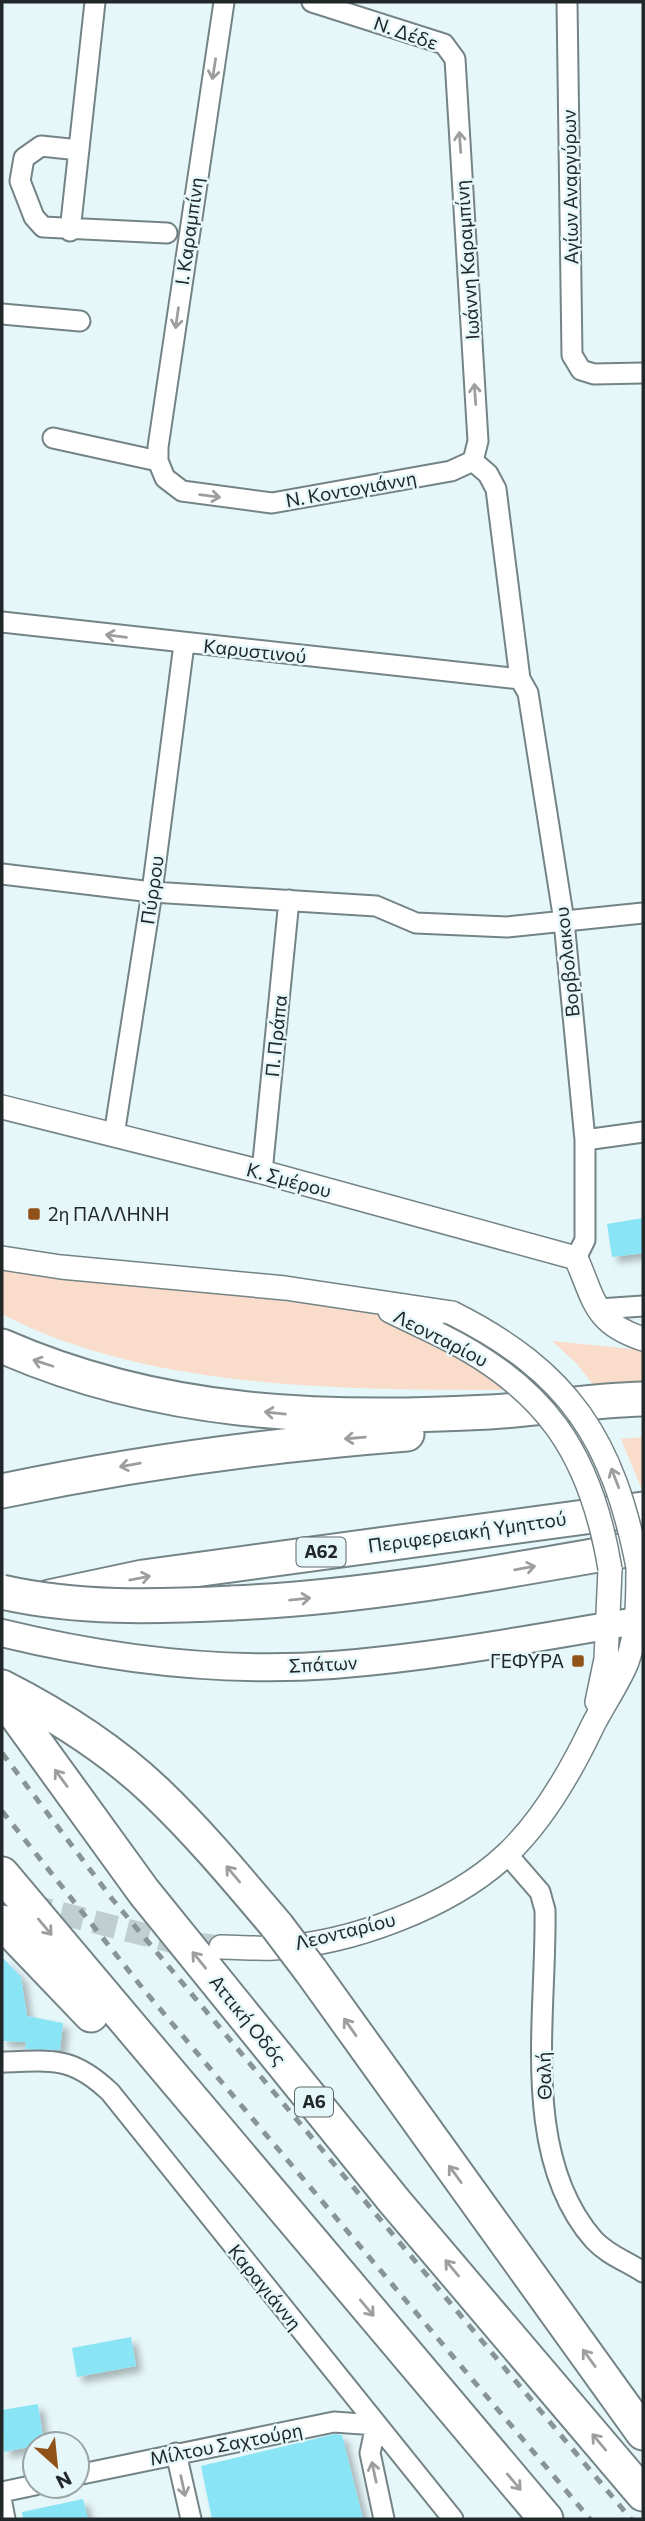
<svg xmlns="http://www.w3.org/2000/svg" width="645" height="2521" viewBox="0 0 645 2521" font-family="Commissioner,sans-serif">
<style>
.green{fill:#f9ddca}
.building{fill:#89e4f5;filter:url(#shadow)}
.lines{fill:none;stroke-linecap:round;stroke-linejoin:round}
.tertiary-tunnel{stroke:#bfced0;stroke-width:23;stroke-dasharray:23 11;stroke-linecap:butt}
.minor-casing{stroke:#748386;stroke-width:23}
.tertiary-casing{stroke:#748386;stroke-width:26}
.secondary-casing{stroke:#748386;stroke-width:30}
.motorway-casing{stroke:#748386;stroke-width:37}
.minor{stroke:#fff;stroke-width:19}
.tertiary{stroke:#fff;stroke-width:23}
.secondary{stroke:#fff;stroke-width:26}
.motorway{stroke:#fff;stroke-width:33}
.rail{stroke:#889496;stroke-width:5;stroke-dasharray:9 9;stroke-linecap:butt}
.tertiary-bridge-casing{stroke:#748386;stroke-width:26;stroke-linecap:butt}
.motorway-bridge-casing{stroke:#748386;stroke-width:37;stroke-linecap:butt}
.tertiary-bridge{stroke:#fff;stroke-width:23}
.motorway-bridge{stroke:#fff;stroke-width:33}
.oneway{stroke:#9c9e9f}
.poi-dot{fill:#915219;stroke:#e6f7fa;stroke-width:2.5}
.labels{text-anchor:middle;stroke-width:5;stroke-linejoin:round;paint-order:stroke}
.shield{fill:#e6f7fa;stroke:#5d6668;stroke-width:2}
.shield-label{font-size:18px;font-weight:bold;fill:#222829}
.street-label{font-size:19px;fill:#222829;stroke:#e6f7fa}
.poi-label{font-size:19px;fill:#222829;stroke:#e6f7fa;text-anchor:start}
</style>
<defs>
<filter id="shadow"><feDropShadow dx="6" dy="6" stdDeviation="3.5" flood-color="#0004"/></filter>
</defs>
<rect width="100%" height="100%" fill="#e6f7fa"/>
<path class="green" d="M2,1261L354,1307L403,1322L515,1390C352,1390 148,1391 2,1314Z
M552,1341L643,1350V1383L595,1387L576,1363Z
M643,1437V1492L621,1439Z"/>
<path class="building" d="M643,1218V1253L612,1257L607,1224Z
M2,1957L21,1977L27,2016L63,2023L60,2050L25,2049L26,2042L2,2041Z
M131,2337L136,2366L77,2377L72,2348Z
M38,2404L44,2444L4,2452L2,2410Z
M335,2434L342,2435L363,2519H212L201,2466Z
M83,2499L88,2519H23L22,2512Z"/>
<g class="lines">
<path class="tertiary-tunnel" d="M28,1905L170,1941L221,1947"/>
<defs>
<path id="minor" d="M224,2L158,447V461L165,478L182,491L272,503L451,471L473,461
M312,2L444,44L455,59L478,441L473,461
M567,2L572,355L581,370L594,374L643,373
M79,150L41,146L24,158L20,181L34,217L43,227L167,233
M70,231L95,2
M2,314L80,321
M53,438L158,461
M473,461L488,474L496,489L520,679
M2,622L520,679L528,693L564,921L585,1140V1240L576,1258
M2,874L152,892L376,906L416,923L507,927L643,913
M114,1135L152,892L184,644
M585,1140L643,1132
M262,1172L289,900
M599,1309L643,1306
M507,1854L540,1892L545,1910C547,2015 519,2155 594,2240C608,2255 626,2261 643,2272
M2,2062C52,2061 71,2055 110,2092L453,2519
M176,2453L191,2519
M77,2475L334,2422L376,2425L370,2453L384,2519
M2,2492L35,2485
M2,2503L5,2519"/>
<path id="tertiary" d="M2,1107L262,1172L576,1258C595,1301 594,1323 643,1339
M2,1258L61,1267L285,1288L452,1313
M390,1311L438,1334
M597,1702L606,1659L610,1569
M221,1947C239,1947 257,1949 274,1948C350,1944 451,1907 507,1854C543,1820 571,1771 592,1727C603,1705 618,1684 627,1662C638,1631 638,1600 638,1567"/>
<path id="secondary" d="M2,1633C109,1659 223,1673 333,1665C438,1657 540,1637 643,1620"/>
<path id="motorway" d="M2,1346C159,1415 321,1421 490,1412C541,1409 592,1400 643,1399
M2,1491C139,1462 267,1445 407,1434
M49,1597L143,1577L643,1509
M232,1603C371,1597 506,1571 643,1547
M2,1687C55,1714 112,1750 156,1792C199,1833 238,1880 277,1926
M2,1696L144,1892L395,2202L643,2494
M2,1874L546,2519
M2,1922L91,2015
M311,1971L643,2433"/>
</defs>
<use href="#minor" class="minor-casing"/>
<use href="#tertiary" class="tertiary-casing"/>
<use href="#secondary" class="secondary-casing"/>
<use href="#motorway" class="motorway-casing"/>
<use href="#minor" class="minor"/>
<use href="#tertiary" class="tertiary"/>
<use href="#secondary" class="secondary"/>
<use href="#motorway" class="motorway"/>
<path class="rail" d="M2,1753L113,1900L631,2519
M2,1811L144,1990L590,2519"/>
<defs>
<path id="tertiary-bridge" d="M452,1313C570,1372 613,1440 638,1567
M438,1334C545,1386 591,1453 610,1569"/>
<path id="motorway-bridge" d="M2,1592C77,1609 155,1607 232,1603
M277,1926L311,1971"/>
</defs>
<use href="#tertiary-bridge" class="tertiary-bridge-casing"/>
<use href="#motorway-bridge" class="motorway-bridge-casing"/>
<use href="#tertiary-bridge" class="tertiary-bridge"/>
<use href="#motorway-bridge" class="motorway-bridge"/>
</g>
<defs><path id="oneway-shaft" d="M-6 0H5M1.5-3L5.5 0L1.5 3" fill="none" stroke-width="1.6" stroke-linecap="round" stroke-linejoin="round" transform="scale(1.75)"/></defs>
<g class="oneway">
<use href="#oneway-shaft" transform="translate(214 69) rotate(99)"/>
<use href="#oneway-shaft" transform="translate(460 142) rotate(-94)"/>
<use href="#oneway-shaft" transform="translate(177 318) rotate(98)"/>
<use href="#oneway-shaft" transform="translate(475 394) rotate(-94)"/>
<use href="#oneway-shaft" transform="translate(210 496) rotate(8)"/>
<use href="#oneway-shaft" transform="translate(116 636) rotate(-173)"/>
<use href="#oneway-shaft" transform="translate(43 1363) rotate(-162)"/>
<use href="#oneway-shaft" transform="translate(275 1413) rotate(-174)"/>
<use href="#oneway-shaft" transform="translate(355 1438) rotate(175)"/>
<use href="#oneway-shaft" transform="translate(130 1465) rotate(170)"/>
<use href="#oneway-shaft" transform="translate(615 1478) rotate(-111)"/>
<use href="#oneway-shaft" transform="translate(525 1568) rotate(-10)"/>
<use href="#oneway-shaft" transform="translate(140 1578) rotate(-11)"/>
<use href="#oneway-shaft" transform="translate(300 1599) rotate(-6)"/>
<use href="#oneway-shaft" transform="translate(61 1778) rotate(-126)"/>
<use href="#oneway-shaft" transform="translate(233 1874) rotate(-130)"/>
<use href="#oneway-shaft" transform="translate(45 1927) rotate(50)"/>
<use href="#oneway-shaft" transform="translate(199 1960) rotate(-129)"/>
<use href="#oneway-shaft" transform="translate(350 2027) rotate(-125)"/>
<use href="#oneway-shaft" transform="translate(455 2174) rotate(-126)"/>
<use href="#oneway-shaft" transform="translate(452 2268) rotate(-130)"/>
<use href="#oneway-shaft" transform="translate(367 2308) rotate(50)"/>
<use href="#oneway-shaft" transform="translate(589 2358) rotate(-126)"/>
<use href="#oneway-shaft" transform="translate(599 2442) rotate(-130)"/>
<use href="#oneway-shaft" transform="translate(374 2472) rotate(-102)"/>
<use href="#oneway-shaft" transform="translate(514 2482) rotate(50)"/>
<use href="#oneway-shaft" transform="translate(183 2486) rotate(78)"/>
</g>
<g class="poi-dot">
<rect x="27" y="1207" width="14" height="14" rx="3.5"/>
<rect x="571" y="1654" width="14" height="14" rx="3.5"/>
</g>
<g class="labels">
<g class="shield">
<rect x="296.5" y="1537.5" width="49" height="29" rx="5"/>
<rect x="295" y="2087.5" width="38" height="29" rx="5"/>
</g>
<g class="shield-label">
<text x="321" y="1558">Α62</text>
<text x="314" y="2108">Α6</text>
</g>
<g class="street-label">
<text transform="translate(406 33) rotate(19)" y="7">Ν. Δέδε</text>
<text transform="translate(570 187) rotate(-91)" y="7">Αγίων Αναργύρων</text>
<text transform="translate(189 231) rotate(-82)" y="7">Ι. Καραμπίνη</text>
<text transform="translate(467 260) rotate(-94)" y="7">Ιωάννη Καραμπίνη</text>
<text transform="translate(351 489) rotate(-10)" y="7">Ν. Koντογιάννη</text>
<text transform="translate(255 651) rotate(6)" y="7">Καρυστινού</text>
<text transform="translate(152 890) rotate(-82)" y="7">Πύρρου</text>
<text transform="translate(567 962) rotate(-96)" y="7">Βορβολακου</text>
<text transform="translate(276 1036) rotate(-84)" y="7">Π. Πράπα</text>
<text transform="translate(289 1180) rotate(15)" y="7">Κ. Σμέρου</text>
<text transform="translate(441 1338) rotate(27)" y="7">Λεονταρίου</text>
<text transform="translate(467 1532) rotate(-8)" y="7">Περιφερειακή Υμηττού</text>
<text transform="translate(323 1664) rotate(-3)" y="7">Σπάτων</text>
<text transform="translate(345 1931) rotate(-14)" y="7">Λεονταρίου</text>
<text transform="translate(248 2020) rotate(51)" y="7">Αττική Οδός</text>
<text transform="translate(544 2076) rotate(-92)" y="7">Θαλή</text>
<text transform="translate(265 2287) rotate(51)" y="7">Καραγιάννη</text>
<text transform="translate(226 2444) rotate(-11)" y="7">Μίλτου Σαχτούρη</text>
</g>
<g class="poi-label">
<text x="48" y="1221">2η ΠΑΛΛΗΝΗ</text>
<text x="564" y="1668" text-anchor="end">ΓΕΦΥΡΑ</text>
</g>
</g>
<rect width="645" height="2521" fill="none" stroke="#222829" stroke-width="7"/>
<g transform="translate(56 2465) rotate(153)"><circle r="33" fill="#e6f7fa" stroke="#98a4a6" stroke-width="2"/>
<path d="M0-5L12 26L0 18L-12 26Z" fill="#915219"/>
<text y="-10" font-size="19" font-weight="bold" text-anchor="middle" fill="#222829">N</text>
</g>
</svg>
